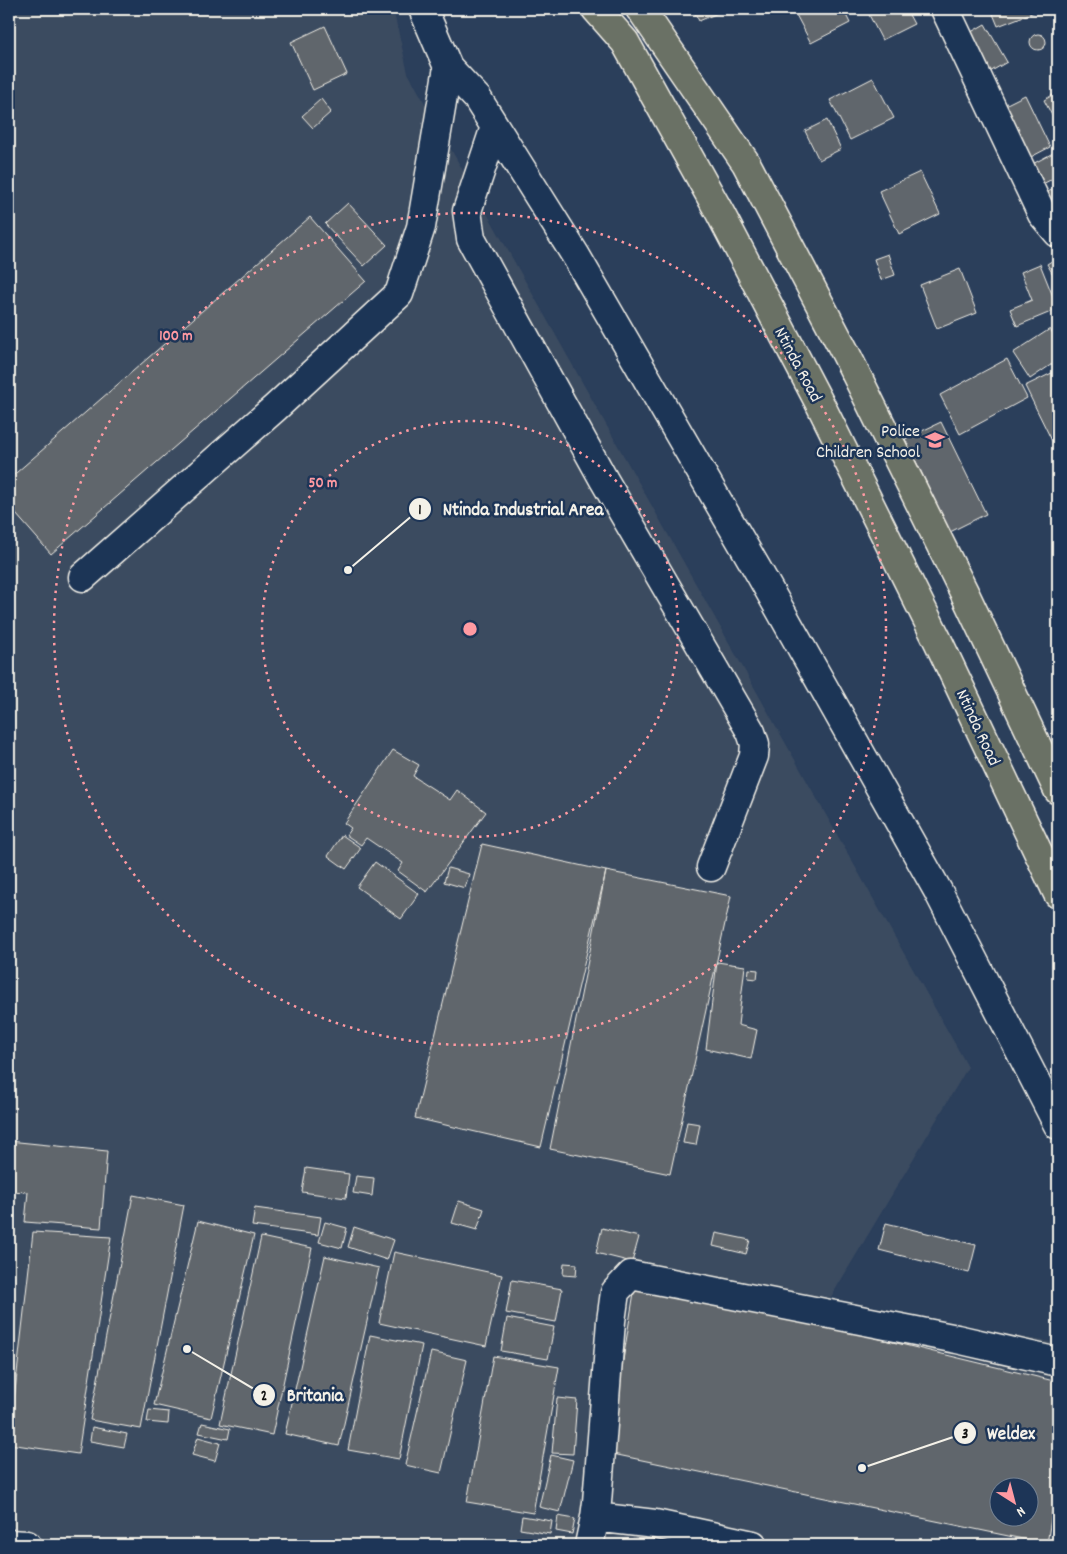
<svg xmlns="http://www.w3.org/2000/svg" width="1067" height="1554" viewBox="0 0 1067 1554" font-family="Dekko,sans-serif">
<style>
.built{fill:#3b4b60;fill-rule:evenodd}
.building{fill:#61666c;stroke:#f4f1e8;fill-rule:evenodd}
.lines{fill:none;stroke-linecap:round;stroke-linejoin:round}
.minor-casing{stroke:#f4f1e8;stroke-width:31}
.major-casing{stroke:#f4f1e8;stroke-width:31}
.minor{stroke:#1d3557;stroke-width:28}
.major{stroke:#6b7165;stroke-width:28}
.ring{fill:none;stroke:#ff9aa2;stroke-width:2.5;stroke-dasharray:2.5 5}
.labels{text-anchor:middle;stroke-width:5;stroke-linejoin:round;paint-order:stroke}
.street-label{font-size:18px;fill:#f4f1e8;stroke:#1d3557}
.poi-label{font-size:18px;fill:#f4f1e8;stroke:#1d3557;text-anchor:end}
.centre{fill:#ff9aa2;stroke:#1d3557;stroke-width:2.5}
.ring-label{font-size:15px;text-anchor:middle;font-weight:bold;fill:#ff9aa2;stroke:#1d3557;stroke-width:5;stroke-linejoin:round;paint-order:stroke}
.leader{fill:none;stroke:#f4f1e8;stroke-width:2}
.callout-dot{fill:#f4f1e8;stroke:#1d3557;stroke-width:2}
.mark-label{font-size:15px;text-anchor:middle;font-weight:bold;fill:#111}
.callout-label{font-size:19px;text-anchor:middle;font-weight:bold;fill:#f4f1e8;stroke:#1d3557;stroke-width:5;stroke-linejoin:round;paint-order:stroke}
</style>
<rect width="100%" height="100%" fill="#2b3f5b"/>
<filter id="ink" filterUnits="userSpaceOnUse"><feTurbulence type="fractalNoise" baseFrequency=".02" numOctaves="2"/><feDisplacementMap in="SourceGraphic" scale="10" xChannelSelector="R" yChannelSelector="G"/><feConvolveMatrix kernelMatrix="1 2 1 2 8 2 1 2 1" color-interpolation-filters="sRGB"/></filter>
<g filter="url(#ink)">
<path class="built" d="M9,9H393L408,73L968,1067L825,1307L1058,1343V1545H9ZM1000,1486H1030V1516H1000Z"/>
<path class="building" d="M693,9H727L699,21Z
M793,9H843L850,23L811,43Z
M866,9H906L914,24L882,40Z
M991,9H1042L998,26Z
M985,24L1007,62L988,73L966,35Z
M325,26L347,74L313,90L291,42Z
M1030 42a8 8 0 1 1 16 0a8 8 0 1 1-16 0Z
M873,78L894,118L850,140L830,100Z
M1058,92V127L1044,100Z
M1025,95L1050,147L1027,159L1001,107Z
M321,99L331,112L313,128L302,116Z
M827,120L841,149L819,160L805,131Z
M1053,153L1058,164V176L1037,187L1027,167Z
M920,172L940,214L899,234L879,191Z
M1058,186V226L1040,197Z
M348,203L387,245L364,266L325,224Z
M310,217L366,281L51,554L9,506V479Z
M888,254L895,275L881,280L874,259Z
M1058,257V283L1047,264Z
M1040,264L1058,309L1017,326L1010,309L1032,300L1021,272Z
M960,269L977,313L937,329L920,285Z
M1050,329L1058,341V360L1030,379L1013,353Z
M1007,359L1027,398L960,434L940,395Z
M1058,370V453L1025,386Z
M941,422L986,514L950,532L905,439Z
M393,750L419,765L413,776L450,800L457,790L486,812L427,892L398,871L403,863L366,838L361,845L346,835L351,828L344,823Z
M342,835L361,848L346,869L328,856Z
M482,844L606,871L541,1147L415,1118Z
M375,862L419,894L401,919L357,887Z
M448,868L469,874L465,888L444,882Z
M606,871L731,896L670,1174L550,1149Z
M717,962L745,966L738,1025L757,1030L751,1059L706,1049Z
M749,969L758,970L757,979L748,978Z
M687,1122L700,1124L696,1145L683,1143Z
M9,1141L107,1151L101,1228L25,1222L28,1192L9,1191Z
M306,1168L349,1174L346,1198L302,1192Z
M356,1176L374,1178L372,1196L353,1193Z
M133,1195L184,1205L141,1429L90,1420Z
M459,1201L484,1209L477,1230L452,1223Z
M255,1208L321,1217L318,1235L252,1226Z
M198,1221L254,1235L211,1418L154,1405Z
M325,1222L347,1228L342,1248L319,1242Z
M886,1223L976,1245L969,1273L879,1250Z
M354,1227L394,1240L387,1260L348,1247Z
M602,1228L639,1237L632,1262L596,1253Z
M33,1232L111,1237L78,1454L9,1444Z
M716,1233L750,1240L746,1254L713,1246Z
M261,1237L312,1248L272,1435L220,1424Z
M394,1252L502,1275L486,1346L379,1323Z
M325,1256L379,1268L339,1446L285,1434Z
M564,1263L577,1264L576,1276L563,1275Z
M512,1280L562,1289L556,1322L506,1313Z
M636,1280L1058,1382V1475L1047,1544L608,1453ZM1000,1486H1030V1516H1000Z
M507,1318L554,1327L548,1359L501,1351Z
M370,1335L422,1345L399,1459L348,1450Z
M431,1352L467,1360L441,1473L405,1465Z
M493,1356L559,1367L533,1513L467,1502Z
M557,1398L577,1400L573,1454L552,1453Z
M149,1410L169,1412L168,1424L147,1422Z
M202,1423L230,1429L228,1439L199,1433Z
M92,1427L127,1434L124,1447L90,1441Z
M198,1437L220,1443L215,1461L192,1455Z
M551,1455L573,1460L560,1512L539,1507Z
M522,1516L552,1521L550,1534L520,1529Z
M558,1516L575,1519L572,1534L556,1531Z"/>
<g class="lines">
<defs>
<path id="minor" d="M423,9L448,67L477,98L576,256L760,574L938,891L1058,1125
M945,9L1042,214L1058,233
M495,127L467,211L471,239L604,480L751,732L755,744L754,756L711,867
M83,577L275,408L399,294L421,227L448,67
M9,1544L27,1545
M589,1545L595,1517
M753,1545L655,1524L595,1517L597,1502L611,1321L615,1292L631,1275L957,1339L1058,1362"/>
<path id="major" d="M596,9L625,42L720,213L820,404L938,641L1058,894
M640,9L642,11L746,163L846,354L964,592L1058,790"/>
</defs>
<use href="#minor" class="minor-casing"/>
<use href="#major" class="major-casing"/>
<use href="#minor" class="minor"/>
<use href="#major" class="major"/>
</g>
</g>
<g class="ring">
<circle cx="470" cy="629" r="208"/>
<circle cx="470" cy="629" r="416"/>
</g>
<defs>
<symbol id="school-bare" viewBox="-9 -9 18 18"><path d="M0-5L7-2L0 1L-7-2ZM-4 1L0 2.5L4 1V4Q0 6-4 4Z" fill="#ff9aa2" stroke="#1d3557" stroke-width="2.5" paint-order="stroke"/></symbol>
</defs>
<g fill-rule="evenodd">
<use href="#school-bare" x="921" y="426" width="28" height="28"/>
</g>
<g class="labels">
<g class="street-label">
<text transform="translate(799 364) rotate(62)" y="6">Ntinda Road</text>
<text transform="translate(979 727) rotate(65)" y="6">Ntinda Road</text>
</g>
<g class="poi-label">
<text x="920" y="436">Police<tspan x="920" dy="21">Children School</tspan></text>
</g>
</g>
<circle cx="470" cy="629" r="8" class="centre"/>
<g class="ring-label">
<text x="176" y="340">100 m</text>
<text x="323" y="487">50 m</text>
</g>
<path class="leader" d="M348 570L420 509M187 1349L264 1395M862 1468L965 1433"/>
<g class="callout-dot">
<circle cx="348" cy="570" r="5"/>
<circle cx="187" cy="1349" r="5"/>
<circle cx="862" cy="1468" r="5"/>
<circle cx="420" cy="509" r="12"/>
<circle cx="264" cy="1395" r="12"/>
<circle cx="965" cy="1433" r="12"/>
</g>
<g class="mark-label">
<text x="420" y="514">1</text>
<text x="264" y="1400">2</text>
<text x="965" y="1438">3</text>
</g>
<g class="callout-label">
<text x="523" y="515">Ntinda Industrial Area</text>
<text x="315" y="1401">Britania</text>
<text x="1011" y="1439">Weldex</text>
</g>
<rect width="1067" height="1554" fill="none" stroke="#1d3557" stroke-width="30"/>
<rect x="15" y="15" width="1037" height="1524" fill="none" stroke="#f4f1e8" stroke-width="2" filter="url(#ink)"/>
<g transform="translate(1014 1502) rotate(144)"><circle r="24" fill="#1d3557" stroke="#738091"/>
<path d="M0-4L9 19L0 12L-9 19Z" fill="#ff9aa2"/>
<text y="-8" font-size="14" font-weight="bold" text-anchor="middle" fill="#f4f1e8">N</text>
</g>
</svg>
